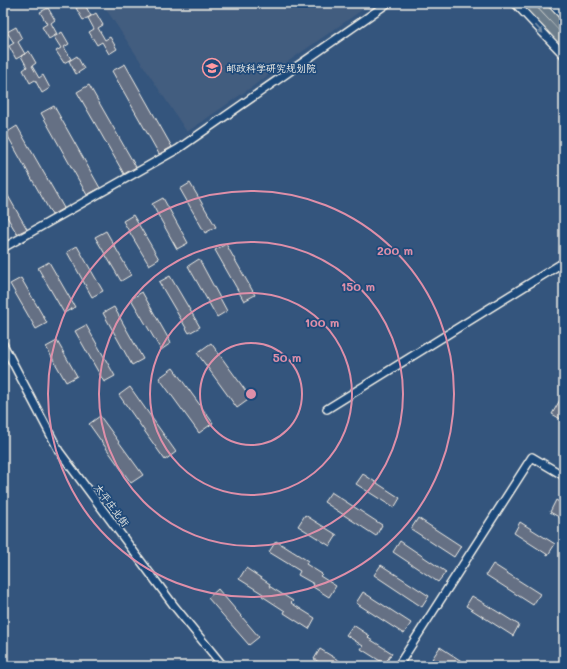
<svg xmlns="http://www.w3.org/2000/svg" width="567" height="669" viewBox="0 0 567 669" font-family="Mali,'LXGW WenKai TC',sans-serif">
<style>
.built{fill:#435d7f}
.building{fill:#656f84;stroke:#f4f1e8}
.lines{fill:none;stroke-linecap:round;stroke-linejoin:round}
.minor-casing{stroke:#f4f1e8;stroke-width:10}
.major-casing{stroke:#f4f1e8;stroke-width:11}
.minor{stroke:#1f4a7a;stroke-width:7}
.major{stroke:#6c7d8b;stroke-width:8}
.oneway{fill:#748da6}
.ring{fill:none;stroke:#de8fa9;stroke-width:2}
.labels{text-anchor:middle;stroke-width:3.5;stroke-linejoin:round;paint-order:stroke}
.poi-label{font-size:10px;fill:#f4f1e8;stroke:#1f4a7a;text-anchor:start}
.street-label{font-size:10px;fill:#f4f1e8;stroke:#1f4a7a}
.centre{fill:#de8fa9;stroke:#1f4a7a;stroke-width:2}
.ring-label{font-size:12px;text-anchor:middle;font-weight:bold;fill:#de8fa9;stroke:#1f4a7a;stroke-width:3.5;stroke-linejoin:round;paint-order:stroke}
</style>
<rect width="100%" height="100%" fill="#34557d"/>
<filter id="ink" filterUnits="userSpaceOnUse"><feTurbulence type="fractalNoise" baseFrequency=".025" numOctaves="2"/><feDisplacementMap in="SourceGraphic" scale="8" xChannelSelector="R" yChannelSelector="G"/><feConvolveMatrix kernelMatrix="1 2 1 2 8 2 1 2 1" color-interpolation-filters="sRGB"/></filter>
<g filter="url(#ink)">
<path class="built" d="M102,3H372L187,132Z"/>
<path class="building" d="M84,3L91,16L83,20L76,8Z
M48,8L55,20L51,23L57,34L49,39L42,27L47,24L40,12Z
M96,13L103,25L98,28L105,40L110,37L117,49L109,54L102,42L97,45L89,32L94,29L88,18Z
M16,27L22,39L18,42L25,54L16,59L9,46L14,43L7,32Z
M62,32L69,44L64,47L71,59L64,63L56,51L61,48L54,37Z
M29,51L36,63L32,66L39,78L43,75L50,88L42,93L35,80L30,83L23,70L27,67L21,56Z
M77,56L84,69L76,74L69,61Z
M125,64L172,147L159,154L112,71Z
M89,85L136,167L124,174L77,92Z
M54,106L100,188L87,195L41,113Z
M17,126L64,208L52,215L6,133Z
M190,183L216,227L205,233L180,189Z
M3,187L27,229L17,234L3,210Z
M163,198L188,243L177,249L152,204Z
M133,215L159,259L149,265L123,221Z
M106,231L131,275L121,281L95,237Z
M226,244L255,295L244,301L215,250Z
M77,246L103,291L92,297L67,252Z
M199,259L227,311L217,317L188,266Z
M49,262L75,307L64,313L38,268Z
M170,276L200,327L189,333L159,282Z
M21,278L47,323L36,329L10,284Z
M142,292L171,343L161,350L131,299Z
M114,307L143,359L132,365L103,313Z
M86,325L115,376L104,382L75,331Z
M57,341L77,376L66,382L46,347Z
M211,343L251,398L237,408L197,353Z
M173,368L213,423L199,433L159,378Z
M130,387L176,452L165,460L119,395Z
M560,400L564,402V421L552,414Z
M100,416L143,475L131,483L89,424Z
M363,474L400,498L394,508L356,484Z
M331,492L382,525L376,536L324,502Z
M556,500L564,505V520L550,512Z
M305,515L337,535L330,546L298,526Z
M418,518L461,546L454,557L411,529Z
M520,522L555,544L548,555L514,533Z
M276,541L308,561L306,564L322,574L320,576L336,586L329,597L313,587L314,584L298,575L300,571L269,552Z
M400,541L446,572L438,582L393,552Z
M493,564L540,594L533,605L486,575Z
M381,565L429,596L422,607L374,575Z
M246,568L270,584L269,586L293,601L291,603L315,618L309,629L284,613L285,611L262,596L263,594L239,579Z
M218,589L259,637L249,645L208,598Z
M363,592L411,623L404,634L356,603Z
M472,596L519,625L513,636L466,606Z
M353,625L370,636L368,638L392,653L385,664L361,649L363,646L346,635Z
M440,647L469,666H444L432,659Z
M320,649L348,666H325L314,659Z"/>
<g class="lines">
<defs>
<path id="minor" d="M515,3L564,55
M551,3L564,17
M3,248L178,149L388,3
M3,344L59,451L175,607L223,666
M327,409L564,262
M398,666L532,457L564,476"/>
<path id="major" d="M527,3L564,42
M539,3L564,30"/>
</defs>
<use href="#minor" class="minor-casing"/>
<use href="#major" class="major-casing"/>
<use href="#minor" class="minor"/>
<use href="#major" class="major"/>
</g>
<defs><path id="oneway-solid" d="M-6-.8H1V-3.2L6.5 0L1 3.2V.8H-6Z"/></defs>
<use class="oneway" href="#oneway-solid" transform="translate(539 29) rotate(47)"/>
</g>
<g class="ring">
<circle cx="251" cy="394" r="51"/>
<circle cx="251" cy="394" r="101"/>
<circle cx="251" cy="394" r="152"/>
<circle cx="251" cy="394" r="203"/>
</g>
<defs>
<symbol id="university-ring" viewBox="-11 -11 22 22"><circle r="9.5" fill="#1f4a7a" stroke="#ff9aa2" stroke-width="1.5"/><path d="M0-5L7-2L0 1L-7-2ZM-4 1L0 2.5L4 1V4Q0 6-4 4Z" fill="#ff9aa2"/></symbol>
</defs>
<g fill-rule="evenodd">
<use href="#university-ring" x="201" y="57" width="22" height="22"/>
</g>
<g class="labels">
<g class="poi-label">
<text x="226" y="72">邮政科学研究规划院</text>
</g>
<g class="street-label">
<text transform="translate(112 505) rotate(53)" y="4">太平庄北街</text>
</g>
</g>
<circle cx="251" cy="394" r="6" class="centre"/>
<g class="ring-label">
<text x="395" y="255">200 m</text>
<text x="358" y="291">150 m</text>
<text x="322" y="327">100 m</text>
<text x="287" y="362">50 m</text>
</g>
<rect width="567" height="669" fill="none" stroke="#1f4a7a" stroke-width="16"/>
<rect x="8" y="8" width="551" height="653" fill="none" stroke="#f4f1e8" stroke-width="1.5" filter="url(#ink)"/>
</svg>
